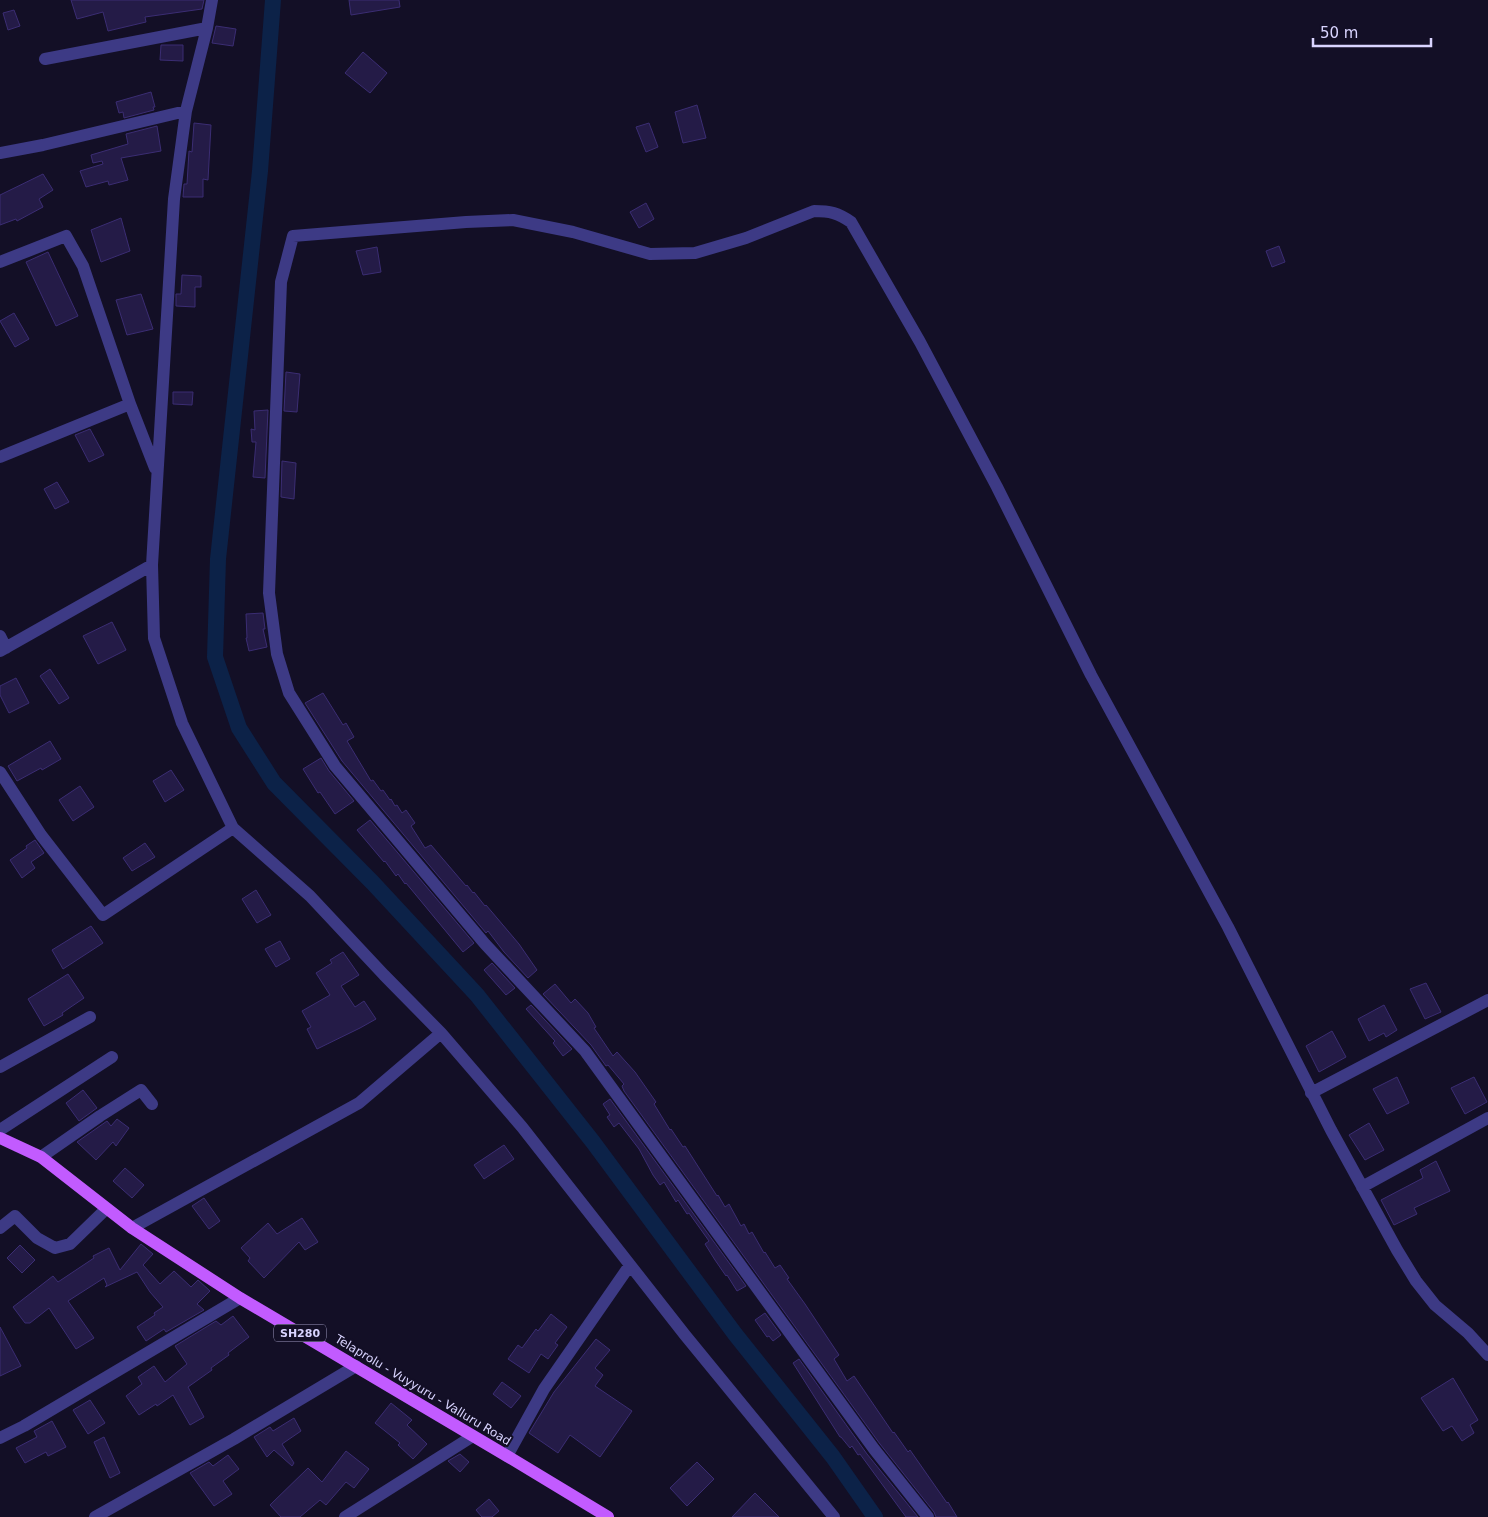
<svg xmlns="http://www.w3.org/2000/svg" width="1488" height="1517" viewBox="0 0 1488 1517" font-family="'DejaVu Sans',sans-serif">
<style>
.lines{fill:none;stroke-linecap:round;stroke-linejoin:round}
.canal{stroke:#0c2248;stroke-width:16}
.building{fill:#241b47;stroke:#3b2d73}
.street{stroke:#3d3a85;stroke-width:12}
.primary{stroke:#c25bff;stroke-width:12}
.labels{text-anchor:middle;stroke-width:4;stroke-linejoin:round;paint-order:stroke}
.shield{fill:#130f26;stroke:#9e99be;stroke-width:1}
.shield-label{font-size:11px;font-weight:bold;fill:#d9d4ff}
.street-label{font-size:12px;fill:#d9d4ff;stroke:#130f26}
</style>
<rect width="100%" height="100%" fill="#130f26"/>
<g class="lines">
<path class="canal" d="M273,0L260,171L218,559L215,657L239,728L274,783L373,883L477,995L593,1142L735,1334L833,1457L875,1517"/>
</g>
<path class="building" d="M71,0H204L202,9L145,17L146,22L108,31L103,12L77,19Z
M349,0H399L400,7L351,15Z
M14,10L20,26L8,30L3,13Z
M216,26L236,29L233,46L212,43Z
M161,45H183V61L160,60Z
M363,52L387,73L370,93L345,73Z
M151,92L155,107H153L154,110L124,118L123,112L119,113L116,102Z
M697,105L706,138L683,143L675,112Z
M194,123L211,125L208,180L203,179V197H183L184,184H187L189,151L192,152Z
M649,123L658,147L646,152L636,127Z
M157,126L161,151L121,158L128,180L109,185L108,181L86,187L80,171L103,164L102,161L93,163L91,155L128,144L126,134Z
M43,174L53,190L39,199L43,207L17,221L16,219L0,225V195Z
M646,203L654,219L639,228L630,212Z
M121,218L130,251L101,262L91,230Z
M1279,246L1285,262L1272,267L1266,251Z
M377,247L381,272L363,275L356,251Z
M48,252L78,316L56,326L26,262Z
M182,275L201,276V287H195V307L176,306V294H181Z
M141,294L153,329L127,335L116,300Z
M14,313L29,339L15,347L0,321Z
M286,372L300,374L297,412L284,411Z
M173,392H193L192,405L173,404Z
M268,410L265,478L253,477L256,442H252L251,429L255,430L254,411Z
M90,429L104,455L89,462L75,435Z
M282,461L296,463L294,499L281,497Z
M57,482L69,502L55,509L44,489Z
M263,613L265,629H263L267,647L249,651L246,638H247L246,614Z
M112,622L126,650L98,664L83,636Z
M50,669L69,698L59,704L40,676Z
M16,678L29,703L9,713L0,695V686Z
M323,693L343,725L346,723L354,737L347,741L371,781L373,780L381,791L383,790L390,800L391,799L395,806L397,805L402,813L406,810L415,823L411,826L425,848L431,845L466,886L467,885L473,893L474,892L485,906L486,905L519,944L537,970L528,978L504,952L488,931L486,933L342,761L305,703Z
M50,741L61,759L42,770L41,768L17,781L8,766Z
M321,758L329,771L354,801L335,814L320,792L318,793L303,769Z
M171,770L184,790L165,802L153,781Z
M80,786L94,807L73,821L59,800Z
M370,820L474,943L463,952L406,883L405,884L398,874L396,876L385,861L384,862L357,830Z
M35,840L44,853L31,862L35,868L22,878L10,860L27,848L26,846Z
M145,843L155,857L132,871L123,858Z
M256,890L271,915L257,923L242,899Z
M91,926L103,943L63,969L52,950Z
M280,941L290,959L276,967L265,949Z
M343,952L359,975L341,986L355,1007L364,1001L376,1019L360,1028L317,1049L307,1029L311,1027L302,1011L330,995L316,973L332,963L330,960Z
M492,963L515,988L506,995L484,970Z
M68,974L84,998L62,1013L63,1015L44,1026L28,999Z
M1426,983L1441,1012L1425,1019L1410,989Z
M555,984L571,1003L575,999L588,1013L596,1027L594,1028L613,1056L617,1052L635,1072L656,1102L654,1104L670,1130L671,1129L683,1147L685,1146L717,1196L718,1195L725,1207L729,1204L741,1226L744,1224L749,1234L752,1232L764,1253L765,1252L775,1268L780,1265L789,1278L787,1279L805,1304L839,1355L834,1359L847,1381L854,1376L893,1433L894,1432L908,1452L910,1450L947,1503L948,1502L957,1517H936L934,1512L880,1444L624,1091L622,1086L624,1084L608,1065L606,1066L591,1045L543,994Z
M531,1005L572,1049L563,1056L553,1043L555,1041L526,1009Z
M1384,1005L1397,1030L1386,1037L1384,1033L1369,1041L1358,1019Z
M1332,1031L1346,1057L1319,1072L1306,1046Z
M1397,1077L1409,1103L1387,1114L1373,1089Z
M1474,1077L1487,1102L1465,1114L1451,1088Z
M83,1090L97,1108L79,1121L66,1103Z
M610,1099L746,1286L737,1291L727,1275L726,1276L715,1260L705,1244L709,1241L689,1213L687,1214L678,1200L676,1202L664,1182L660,1185L653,1175L639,1149L619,1123L614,1127L607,1117L610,1115L603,1104Z
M117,1119L129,1128L116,1146L113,1142L96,1160L77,1142L107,1121L111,1126Z
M1369,1123L1384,1150L1365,1160L1349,1135Z
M504,1145L514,1159L484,1179L474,1165Z
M1436,1161L1450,1191L1414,1208L1417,1214L1394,1225L1381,1200L1423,1178L1420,1170Z
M125,1168L144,1185L132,1198L113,1181Z
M204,1198L220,1221L209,1229L192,1206Z
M302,1218L318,1242L305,1250L299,1242L264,1278L248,1261L250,1258L241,1248L268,1223L277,1234Z
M141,1244L153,1254L143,1265L160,1284L174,1271L191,1287L198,1280L210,1291L197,1304L204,1310L166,1332L164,1329L146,1341L137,1327L155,1315L154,1313L163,1307L150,1292L137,1272L105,1287L107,1285L104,1278L68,1301L94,1338L76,1349L49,1308L30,1323H25L13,1307L53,1276L58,1282L94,1258L93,1256L109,1248L120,1270Z
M20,1245L35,1260L22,1273L7,1258Z
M765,1313L781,1335L773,1341L769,1336L767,1337L755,1320Z
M551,1314L567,1327L555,1343L558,1345L548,1359L541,1354L529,1373L508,1359L518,1345L522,1348L536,1329L538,1331Z
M233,1316L249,1337L228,1353L229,1355L211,1368L212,1370L188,1387L204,1417L190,1425L173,1395L157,1406L156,1404L139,1415L126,1396L142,1384L138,1377L154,1366L165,1382L187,1364L175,1346L216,1321L221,1325Z
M0,1327L21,1366L0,1376Z
M596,1339L610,1350L595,1368L603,1375L595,1386L632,1411L600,1457L570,1435L558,1453L529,1433L554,1392Z
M799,1359L867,1454L918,1517H906L860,1454L858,1455L852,1446L850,1448L841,1437H840L793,1363Z
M1453,1378L1478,1420L1470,1425L1474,1433L1462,1441L1452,1426L1443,1431L1421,1398Z
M502,1382L521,1396L511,1408L493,1394Z
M90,1400L105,1423L88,1434L73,1410Z
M391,1403L412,1420L407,1425L427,1444L413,1459L398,1445L400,1443L375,1423Z
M294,1418L301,1431L282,1444L294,1463L292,1466L274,1450L267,1457L254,1437L270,1427L273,1431Z
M52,1421L66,1447L48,1456L46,1452L25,1463L16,1448L37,1437L34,1431Z
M104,1437L120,1473L110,1478L94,1442Z
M346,1451L369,1469L354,1488L346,1482L326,1505L320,1500L300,1517H281L270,1505L308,1468L322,1482Z
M460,1454L469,1462L460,1472L448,1461Z
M228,1455L239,1469L223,1481L232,1494L214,1506L190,1473L209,1462L213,1466Z
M697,1462L714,1479L687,1506L670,1488Z
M755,1493L779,1517H732Z
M489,1499L499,1511L492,1517H482L476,1510Z"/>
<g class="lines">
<path class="street" d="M212,0L207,28L186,111L174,199L152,565L154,638L182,723L233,828L310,896L384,975L441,1033L522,1127L685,1335L834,1517
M45,59L207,28
M0,153L43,145L186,111
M0,262L66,236L83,266L130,404L155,468
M0,457L130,404
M0,636L6,648
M0,651L152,565
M0,772L41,835L103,915L233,828
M0,1067L90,1017
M1311,1093L1488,1000
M0,1130L112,1057
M41,1157L100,1116L141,1090L152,1104
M1362,1187L1488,1118
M0,1228L15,1216L37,1238L55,1248L70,1244L106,1209
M132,1228L359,1103L441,1033
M0,1438L24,1426L240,1298
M507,1456L544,1389L630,1265
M95,1517L234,1439L356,1366
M345,1517L473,1436
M928,1517L874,1449L585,1051L485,944L335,766L289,693L277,654L269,593L281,282L293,236L466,222L513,220L573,232L650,254L695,253L746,238L814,211C830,211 838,213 851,222L920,342L997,487L1091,675L1228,927L1331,1130L1397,1250L1416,1281L1435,1305L1468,1333L1488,1355"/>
<path class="primary" d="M0,1138L41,1157L132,1228L240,1298L507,1456L608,1517"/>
</g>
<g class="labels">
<rect class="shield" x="274" y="1324.5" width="52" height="17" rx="4"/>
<g class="shield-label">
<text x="300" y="1337">SH280</text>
</g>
<g class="street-label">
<text transform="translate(423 1390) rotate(31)" y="4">Telaprolu - Vuyyuru - Valluru Road</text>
</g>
</g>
<path d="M1313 38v8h118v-8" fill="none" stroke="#d9d4ff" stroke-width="2.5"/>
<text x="1320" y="38" font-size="15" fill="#d9d4ff" stroke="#130f26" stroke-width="4" paint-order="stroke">50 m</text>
</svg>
